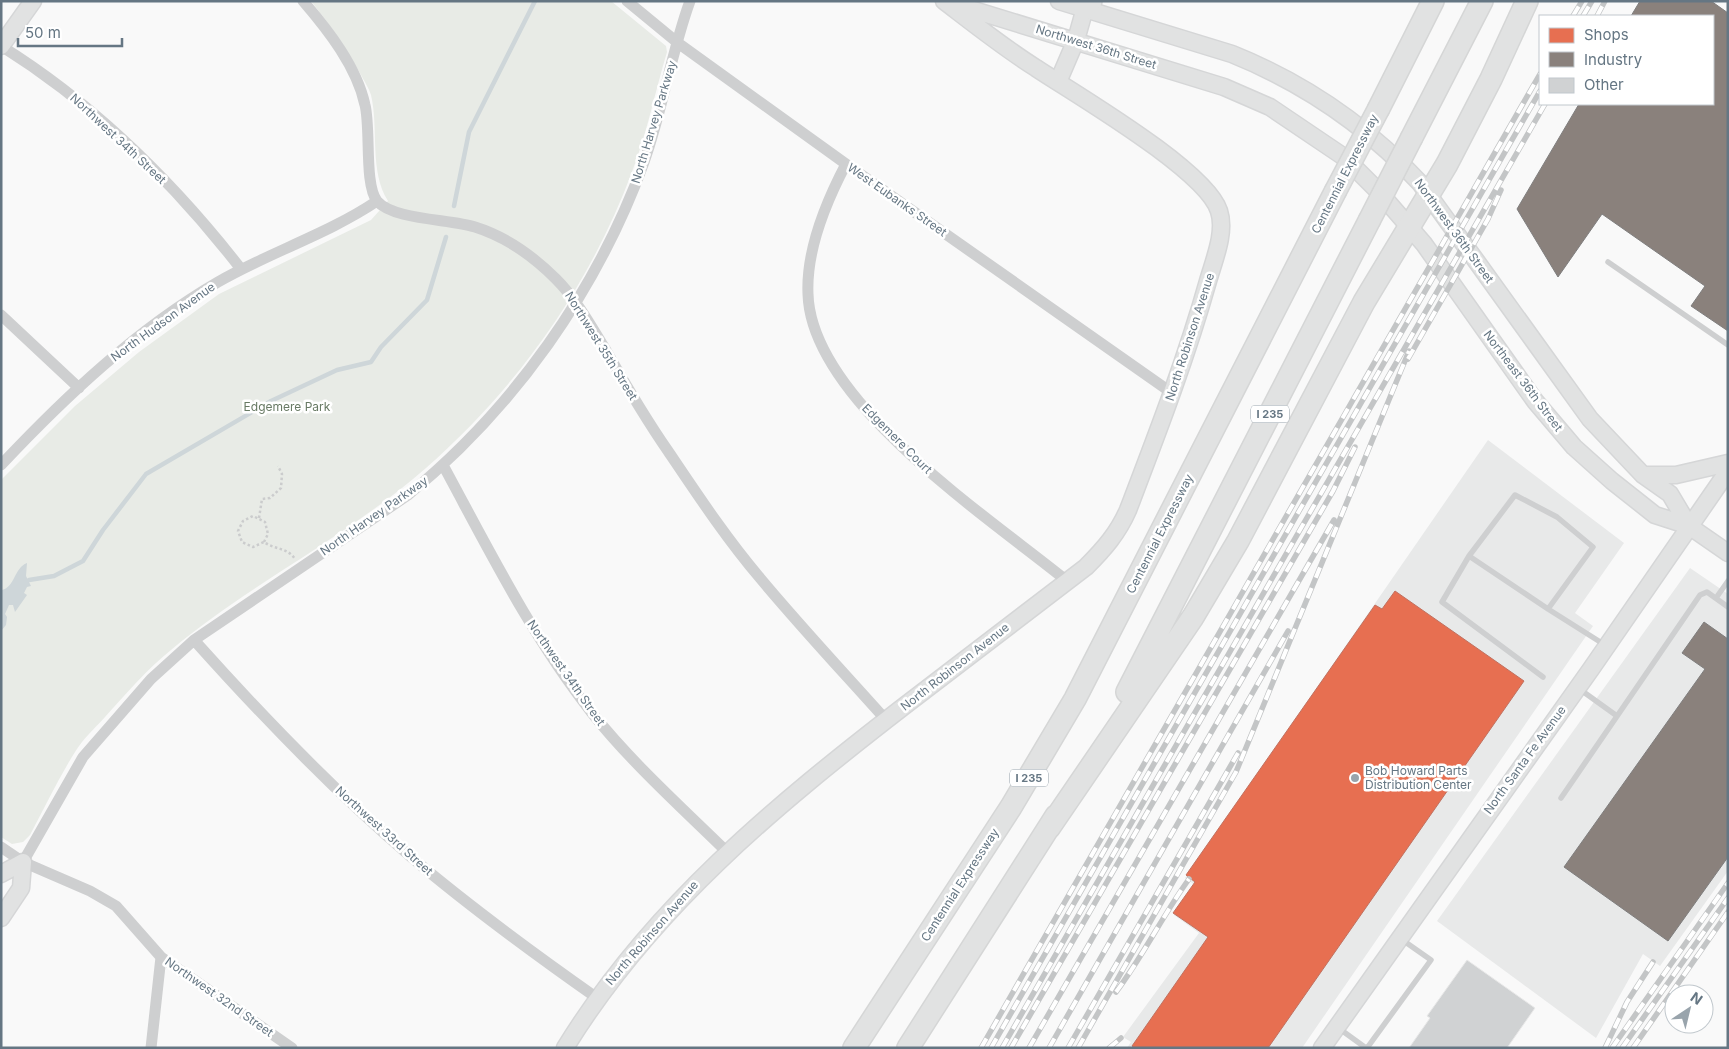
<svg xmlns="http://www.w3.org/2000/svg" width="1729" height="1049" viewBox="0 0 1729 1049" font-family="Inter,sans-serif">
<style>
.built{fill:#e8e9e9}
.green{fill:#e8ebe6}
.water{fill:#ced6d9}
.shops{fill:#e76f51;stroke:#c07160}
.industry{fill:#8a817c;stroke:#7f7e7e}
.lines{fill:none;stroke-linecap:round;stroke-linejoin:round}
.stream{stroke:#ced6d9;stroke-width:4.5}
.building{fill:#d0d2d3;stroke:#e8e8e8}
.secondary-casing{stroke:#d5d6d7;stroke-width:19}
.highway-casing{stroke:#d5d6d6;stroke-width:24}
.path{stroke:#cbcccd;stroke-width:2.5;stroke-dasharray:2.5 2.5;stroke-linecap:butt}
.lane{stroke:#cecfd0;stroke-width:5.5}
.street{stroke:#cecfd0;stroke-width:11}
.secondary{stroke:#e1e2e2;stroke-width:16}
.highway{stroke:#e1e2e2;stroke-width:21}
.rail-casing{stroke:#c3c5c6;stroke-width:5.5}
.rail{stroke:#fff;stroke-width:4;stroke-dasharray:11;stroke-linecap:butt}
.highway-bridge-casing{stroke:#d5d6d6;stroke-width:24;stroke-linecap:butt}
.highway-bridge{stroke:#e1e2e2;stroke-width:21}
.poi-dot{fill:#99a4ac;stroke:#fff;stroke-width:2}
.labels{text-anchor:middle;stroke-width:5;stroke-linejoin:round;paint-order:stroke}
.shield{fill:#fff;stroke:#939fa8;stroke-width:1}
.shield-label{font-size:11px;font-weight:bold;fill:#657683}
.street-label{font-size:12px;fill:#657683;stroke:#fff}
.park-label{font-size:12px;fill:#687a64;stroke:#fff}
.poi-label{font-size:12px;fill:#657683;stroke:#fff;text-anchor:start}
</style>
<rect width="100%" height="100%" fill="#f9f9f9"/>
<path class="built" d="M1488,440L1624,543L1575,613L1593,626L1302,1048H1127L1131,1042L1123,1037L1199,933L1174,915L1195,885L1185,878Z
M1690,568L1728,594V871L1660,966L1643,954L1596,1038L1437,921Z"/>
<path class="green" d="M311,1H611L666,46L667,52C655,92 647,133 632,172C589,287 518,387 426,468C347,537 251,583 171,650C147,669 126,694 105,717C95,728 83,739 75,752C58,779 45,807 30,835L23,842L12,844L1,837V480L75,406L139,352L219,294L371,220L388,201C369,171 379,129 371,95C369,88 364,81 361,75C346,48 330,25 311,1Z"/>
<path class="water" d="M27,563L26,576L31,586L27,587L24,593L27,595L15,612L13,605H9L5,614L7,617L6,625L1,631L2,590C15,587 14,568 27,563Z"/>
<path class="shops" d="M1395,591L1524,681L1268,1048H1135L1132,1046L1208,937L1173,913L1195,882L1186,875L1375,605L1382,609Z"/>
<path class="industry" d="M1640,1H1711L1728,13V331L1691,306L1705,286L1602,214L1558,277L1517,209L1579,104H1713V16H1631Z
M1704,622L1728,639V857L1668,941L1564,867L1705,669L1682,653Z"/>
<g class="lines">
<path class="stream" d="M454,206L469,132L535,1
M29,580L54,576L83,561L103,530L146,474L271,401L337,370L371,362L381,347L427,300L446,237"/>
</g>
<path class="building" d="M1467,960L1535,1008L1507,1048H1409L1430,1018L1427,1016Z"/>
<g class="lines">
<defs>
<path id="secondary" d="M1059,1L1232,54C1304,83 1367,126 1420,183L1590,419L1643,475L1670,494L1689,526
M954,4L1224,87L1270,107L1344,157L1379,192L1424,244L1535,401L1574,447L1612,481L1655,515L1689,526L1728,553
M1,46L33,1
M1058,82L1076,40L1085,8
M1643,475H1676L1728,463
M1,874L23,862
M1,918L21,888L23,862
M565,1048C651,908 775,806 903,707C964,660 1025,613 1086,567C1104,549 1118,533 1128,510C1157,434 1186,359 1208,281C1214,260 1226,232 1219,211C1206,170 1075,94 1036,68C1004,48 974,24 944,1
M1322,1048L1591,669L1728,471"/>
<path id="highway" d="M1082,1L1085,8L1091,1
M1379,108L1433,1
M1412,137L1482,1
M1127,692L1369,221
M1049,828L1193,617L1238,541L1364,302L1447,164L1491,79L1527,1
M854,1048L1011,807L1075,699L1335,192
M908,1048L1056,816"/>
</defs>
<use href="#secondary" class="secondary-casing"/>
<use href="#highway" class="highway-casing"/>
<path class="path" d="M259,518L262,499L270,498L281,488L282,474L278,466
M264,542L268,534L265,522L253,516L243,521L238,531L242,542L253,547L264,542C275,550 287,547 295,559"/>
<path class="lane" d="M1608,262L1728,345
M1469,556L1442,602L1543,677
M1716,598L1728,581
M1548,609L1593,547L1557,517L1515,495L1469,556L1548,609L1605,645
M1578,688L1617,716
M1561,798L1700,595L1707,592L1728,607
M1337,1027L1366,1048
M1367,1048L1431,960L1401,939"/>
<path class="street" d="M303,1C328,30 357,67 365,105C371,129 364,184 377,201C393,220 451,219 475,227C507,237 533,256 556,279C576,299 590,324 604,347C624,382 645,418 668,451C697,494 726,538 760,578C800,626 844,673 886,720
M627,1L678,43L846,164L1172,393
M1,46C94,104 174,183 241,269
M846,164C826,202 806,250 808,294C811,401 990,518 1067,581
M1,315L79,388
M1,465C65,397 137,329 218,282C270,252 328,234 377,201
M443,465C489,550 532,637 592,713C632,763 681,807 727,852
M194,640C262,716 333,790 410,856C470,907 533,953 597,998
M1,847L23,862L90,891L116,906L161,957L292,1048
M23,862L83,757L151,679L194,640L408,495C514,408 597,291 644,162C663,109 671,53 690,1
M151,1048L161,957"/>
<use href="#secondary" class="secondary"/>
<use href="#highway" class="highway"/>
<defs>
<path id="rail" d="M1573,16L1582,1
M1583,16L1592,1
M1597,16L1605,1
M1408,359L1488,219L1501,190
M1116,992C1143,956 1163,915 1189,879
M981,1048L1540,74
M991,1048L1540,91
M1002,1048L1545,104
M1011,1048L1333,491L1355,447
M1029,1048L1334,520
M1049,1048L1288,631
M1068,1048L1238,753
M1078,1048L1236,772L1409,351
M1109,1048L1121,1038
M1605,1048L1627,1002L1653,962
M1612,1048L1728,883
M1622,1048L1728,898
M1633,1048L1728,912"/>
</defs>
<use href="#rail" class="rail-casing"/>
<use href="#rail" class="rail"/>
<defs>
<path id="highway-bridge" d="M1335,192L1379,108
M1369,221L1412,137"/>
</defs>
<use href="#highway-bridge" class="highway-bridge-casing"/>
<use href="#highway-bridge" class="highway-bridge"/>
</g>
<circle class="poi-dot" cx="1355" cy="778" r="5"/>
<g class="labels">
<g class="shield">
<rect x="1251" y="405.5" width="38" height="17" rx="4"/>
<rect x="1010" y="769.5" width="38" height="17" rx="4"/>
</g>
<g class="shield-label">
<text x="1270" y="418">I 235</text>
<text x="1029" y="782">I 235</text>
</g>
<g class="street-label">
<text transform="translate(1096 47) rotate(17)" y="4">Northwest 36th Street</text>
<text transform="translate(654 122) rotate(-73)" y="4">North Harvey Parkway</text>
<text transform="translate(118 139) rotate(43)" y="4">Northwest 34th Street</text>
<text transform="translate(1345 174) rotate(-63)" y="4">Centennial Expressway</text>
<text transform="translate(897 200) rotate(35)" y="4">West Eubanks Street</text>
<text transform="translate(1454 231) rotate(54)" y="4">Northwest 36th Street</text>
<text transform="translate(163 322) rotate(-36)" y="4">North Hudson Avenue</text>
<text transform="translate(1190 337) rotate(-72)" y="4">North Robinson Avenue</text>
<text transform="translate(601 346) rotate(58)" y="4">Northwest 35th Street</text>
<text transform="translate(1523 381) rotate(53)" y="4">Northeast 36th Street</text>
<text transform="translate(897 439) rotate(45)" y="4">Edgemere Court</text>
<text transform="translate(374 516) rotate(-35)" y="4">North Harvey Parkway</text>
<text transform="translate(1160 534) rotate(-63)" y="4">Centennial Expressway</text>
<text transform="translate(955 667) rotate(-38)" y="4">North Robinson Avenue</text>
<text transform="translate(566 673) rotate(55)" y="4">Northwest 34th Street</text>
<text transform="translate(1525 760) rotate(-54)" y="4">North Santa Fe Avenue</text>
<text transform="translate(384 831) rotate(42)" y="4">Northwest 33rd Street</text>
<text transform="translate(960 885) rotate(-57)" y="4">Centennial Expressway</text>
<text transform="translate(652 933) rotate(-49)" y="4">North Robinson Avenue</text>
<text transform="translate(219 997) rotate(35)" y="4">Northwest 32nd Street</text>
</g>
<g class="park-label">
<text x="287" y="411">Edgemere Park</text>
</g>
<g class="poi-label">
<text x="1365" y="775">Bob Howard Parts<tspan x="1365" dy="14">Distribution Center</tspan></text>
</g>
</g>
<rect width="1729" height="1049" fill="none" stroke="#657683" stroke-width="5"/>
<rect x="1539" y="15" width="175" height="90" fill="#ffffff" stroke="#c1c8cd"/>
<rect x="1549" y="28" width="25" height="15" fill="#e76f51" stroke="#c1c8cd"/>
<text x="1584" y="40" font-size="15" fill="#657683">Shops</text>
<rect x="1549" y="52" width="25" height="15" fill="#8a817c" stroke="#c1c8cd"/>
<text x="1584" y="65" font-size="15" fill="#657683">Industry</text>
<rect x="1549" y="78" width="25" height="15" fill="#d0d2d3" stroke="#c1c8cd"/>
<text x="1584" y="90" font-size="15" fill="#657683">Other</text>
<g transform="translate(1689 1009) rotate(35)"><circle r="24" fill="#ffffff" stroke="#c1c8cd"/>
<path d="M0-4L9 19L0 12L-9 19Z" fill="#99a4ac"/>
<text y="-8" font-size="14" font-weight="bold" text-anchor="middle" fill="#657683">N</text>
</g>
<path d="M18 38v8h104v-8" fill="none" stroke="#657683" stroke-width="2.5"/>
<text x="25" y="38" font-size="15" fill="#657683" stroke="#ffffff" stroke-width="4" paint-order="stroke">50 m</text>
</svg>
